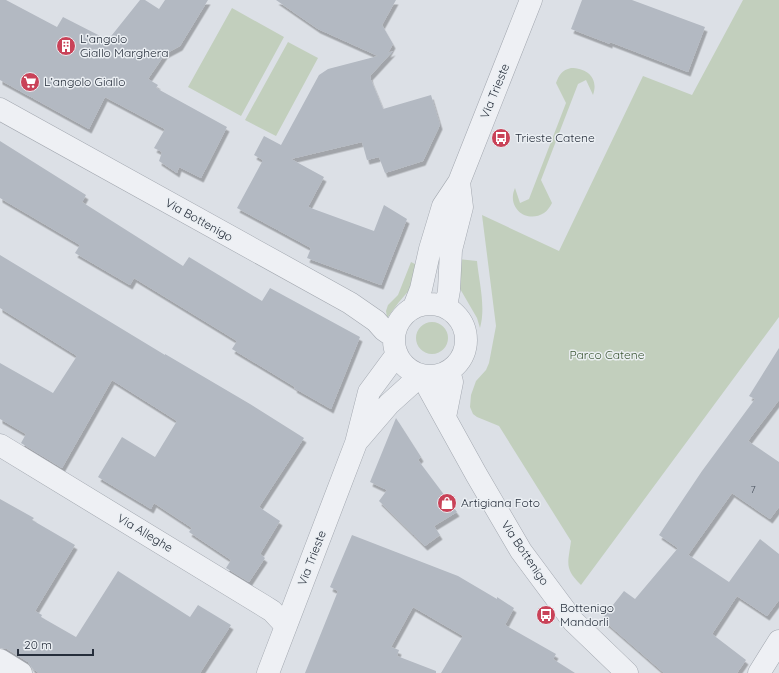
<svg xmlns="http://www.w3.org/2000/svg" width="779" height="673" viewBox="0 0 779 673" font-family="Quicksand,sans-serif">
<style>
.green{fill:#c2cfbd}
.building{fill:#b3b9c2;filter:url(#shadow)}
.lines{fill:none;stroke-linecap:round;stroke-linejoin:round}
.minor-casing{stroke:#a2a7af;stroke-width:23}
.minor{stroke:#eef0f4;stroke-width:22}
.labels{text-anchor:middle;stroke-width:3;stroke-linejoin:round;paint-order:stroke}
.number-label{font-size:10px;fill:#49515d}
.poi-label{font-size:12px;fill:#262e3b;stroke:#ebeff3;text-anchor:start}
.street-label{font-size:12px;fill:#262e3b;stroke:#ebeff3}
.park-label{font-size:12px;fill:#3b5634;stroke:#ebeff3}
</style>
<defs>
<filter id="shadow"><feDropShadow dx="2.5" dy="4.5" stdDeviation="0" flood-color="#0004"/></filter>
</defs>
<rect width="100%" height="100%" fill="#dce0e6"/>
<path class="green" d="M743,0H779V317L581,585C564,568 568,564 571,541L499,426L477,417L473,414L470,407L471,395L476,381L486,370L489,363L496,326L482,215L559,251L643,76L692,95Z
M232,8L284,37L241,116L188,87Z
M288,42L318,58L276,136L245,120Z
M571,68C587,68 599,78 593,95L586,80L578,84L541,180L552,203C550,207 547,211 544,213C527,224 506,208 515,188L520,203L529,199L566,103L556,83C559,75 562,70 571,68Z
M458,259L477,261C479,282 486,307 480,328L477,318L459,287Z
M411,262L419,266L411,288L399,302L387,318L386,311L388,305L398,295Z
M416 338a16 16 0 1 1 32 0a16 16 0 1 1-32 0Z"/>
<path class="building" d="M0,0H6L57,27L63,17L108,40L140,0H145L159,9L165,0H208L180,46L165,54L148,79L158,85L156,88L227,127L201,178L179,167L177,173L159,161L162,152L154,148L165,129L105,97L89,129L0,80Z
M276,0H396L382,25L393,44L388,53L393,51L370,76L371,80L383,109L431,95L440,125L423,161L385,173L379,157L367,160L362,142L291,159L324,177L308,207L374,231L384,205L407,219L381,285L307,258L311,248L237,208L263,160L254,155L264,136L281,145L319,75L328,69L378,56L318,29Z
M582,0H632L705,27L688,72L610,42V44L571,29Z
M0,141L86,195L82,202L183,266L189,257L262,301L270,288L360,337L331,409L294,388L295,387L232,349L237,341L134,278L130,285L75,253L80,245L0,198Z
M0,255L165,355V354L250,404L304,438L259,507L280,521L260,554L265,558L249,582L226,568L231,560L189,532L192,528L154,503L151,509L98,477L122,437L155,457L177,421L112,380L62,468L21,443L26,434L0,419V363L53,393L77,356L0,308Z
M779,348V400L748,441L779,462V507L770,519L732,493L688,555L659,535L702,471L755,399L749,396Z
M396,418L421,457L418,460L457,512L434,526L440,535L425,546L379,501L387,490L370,482Z
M0,499L34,518L32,520L75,545L35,611L42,615L41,617L76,637L118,571L190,617L198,605L231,625L200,673H39L33,669L28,662L7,649L0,648Z
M352,535L458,576L497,599V597L514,608L505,625L556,654L553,659L575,673H441L463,636L413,607L391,647L399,650L397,656L436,671V673H305L338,591L330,587Z
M760,539L779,554V600L767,616L737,596L712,634L746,660L737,673H664L602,619L624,591L635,599L678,548L729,582Z"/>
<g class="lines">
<defs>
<path id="minor" d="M0,109L350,303L376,321L384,330L394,337
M394 340a36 36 0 1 1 72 0a36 36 0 1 1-72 0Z
M414,307L421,289L430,249L443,206L459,182L531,0
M446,307L449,290L451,250L462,207L459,182
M427,377L429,389L476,474L521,551L573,621L627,673
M445,417L452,382L449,371
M359,439L389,404L420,376
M0,445L264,606L272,611L286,626
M0,660L21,673
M268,673L356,443L369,392L397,354
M759,673L779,641"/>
</defs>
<use href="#minor" class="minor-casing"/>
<use href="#minor" class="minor"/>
</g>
<defs>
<symbol id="building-disc" viewBox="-11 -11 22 22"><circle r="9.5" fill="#c94258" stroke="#ebeff3"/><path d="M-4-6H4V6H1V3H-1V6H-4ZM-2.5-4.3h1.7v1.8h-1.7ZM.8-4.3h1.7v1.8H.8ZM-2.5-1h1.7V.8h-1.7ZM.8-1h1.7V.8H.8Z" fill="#fff"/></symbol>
<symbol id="supermarket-disc" viewBox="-11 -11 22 22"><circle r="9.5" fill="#c94258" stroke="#ebeff3"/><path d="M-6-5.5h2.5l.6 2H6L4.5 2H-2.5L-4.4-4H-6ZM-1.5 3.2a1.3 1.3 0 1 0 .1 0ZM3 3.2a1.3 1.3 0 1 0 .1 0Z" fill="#fff"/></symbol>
<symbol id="bus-disc" viewBox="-11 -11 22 22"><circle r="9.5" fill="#c94258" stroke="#ebeff3"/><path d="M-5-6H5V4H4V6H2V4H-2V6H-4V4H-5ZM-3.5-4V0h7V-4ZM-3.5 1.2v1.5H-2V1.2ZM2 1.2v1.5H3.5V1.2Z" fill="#fff"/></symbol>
<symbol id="shop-disc" viewBox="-11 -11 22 22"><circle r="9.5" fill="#c94258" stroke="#ebeff3"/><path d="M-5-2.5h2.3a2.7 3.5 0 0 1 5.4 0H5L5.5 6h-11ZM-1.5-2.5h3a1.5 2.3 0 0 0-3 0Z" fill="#fff"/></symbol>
</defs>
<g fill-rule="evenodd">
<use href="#building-disc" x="55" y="35" width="22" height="22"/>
<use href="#supermarket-disc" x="19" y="71" width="22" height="22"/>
<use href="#bus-disc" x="490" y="127" width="22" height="22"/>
<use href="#shop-disc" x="436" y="492" width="22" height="22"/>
<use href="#bus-disc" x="535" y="604" width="22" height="22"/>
</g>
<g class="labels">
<g class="number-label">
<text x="753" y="493">7</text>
</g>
<g class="poi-label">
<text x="80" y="43">L’angolo<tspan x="80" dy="14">Giallo Marghera</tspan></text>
<text x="44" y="86">L’angolo Giallo</text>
<text x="515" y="142">Trieste Catene</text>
<text x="461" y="507">Artigiana Foto</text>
<text x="560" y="612">Bottenigo<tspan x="560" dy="14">Mandorli</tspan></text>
</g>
<g class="street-label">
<text transform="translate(495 91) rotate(-68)" y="4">Via Trieste</text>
<text transform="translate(199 220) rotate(29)" y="4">Via Bottenigo</text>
<text transform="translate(145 533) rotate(31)" y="4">Via Alleghe</text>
<text transform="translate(525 553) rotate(56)" y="4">Via Bottenigo</text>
<text transform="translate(312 558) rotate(-69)" y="4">Via Trieste</text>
</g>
<g class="park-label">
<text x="607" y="359">Parco Catene</text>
</g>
</g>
<path d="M18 649v6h75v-6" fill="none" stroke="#262e3b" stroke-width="2"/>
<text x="24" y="649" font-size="12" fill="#262e3b" stroke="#ebeff3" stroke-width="3" paint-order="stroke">20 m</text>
</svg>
